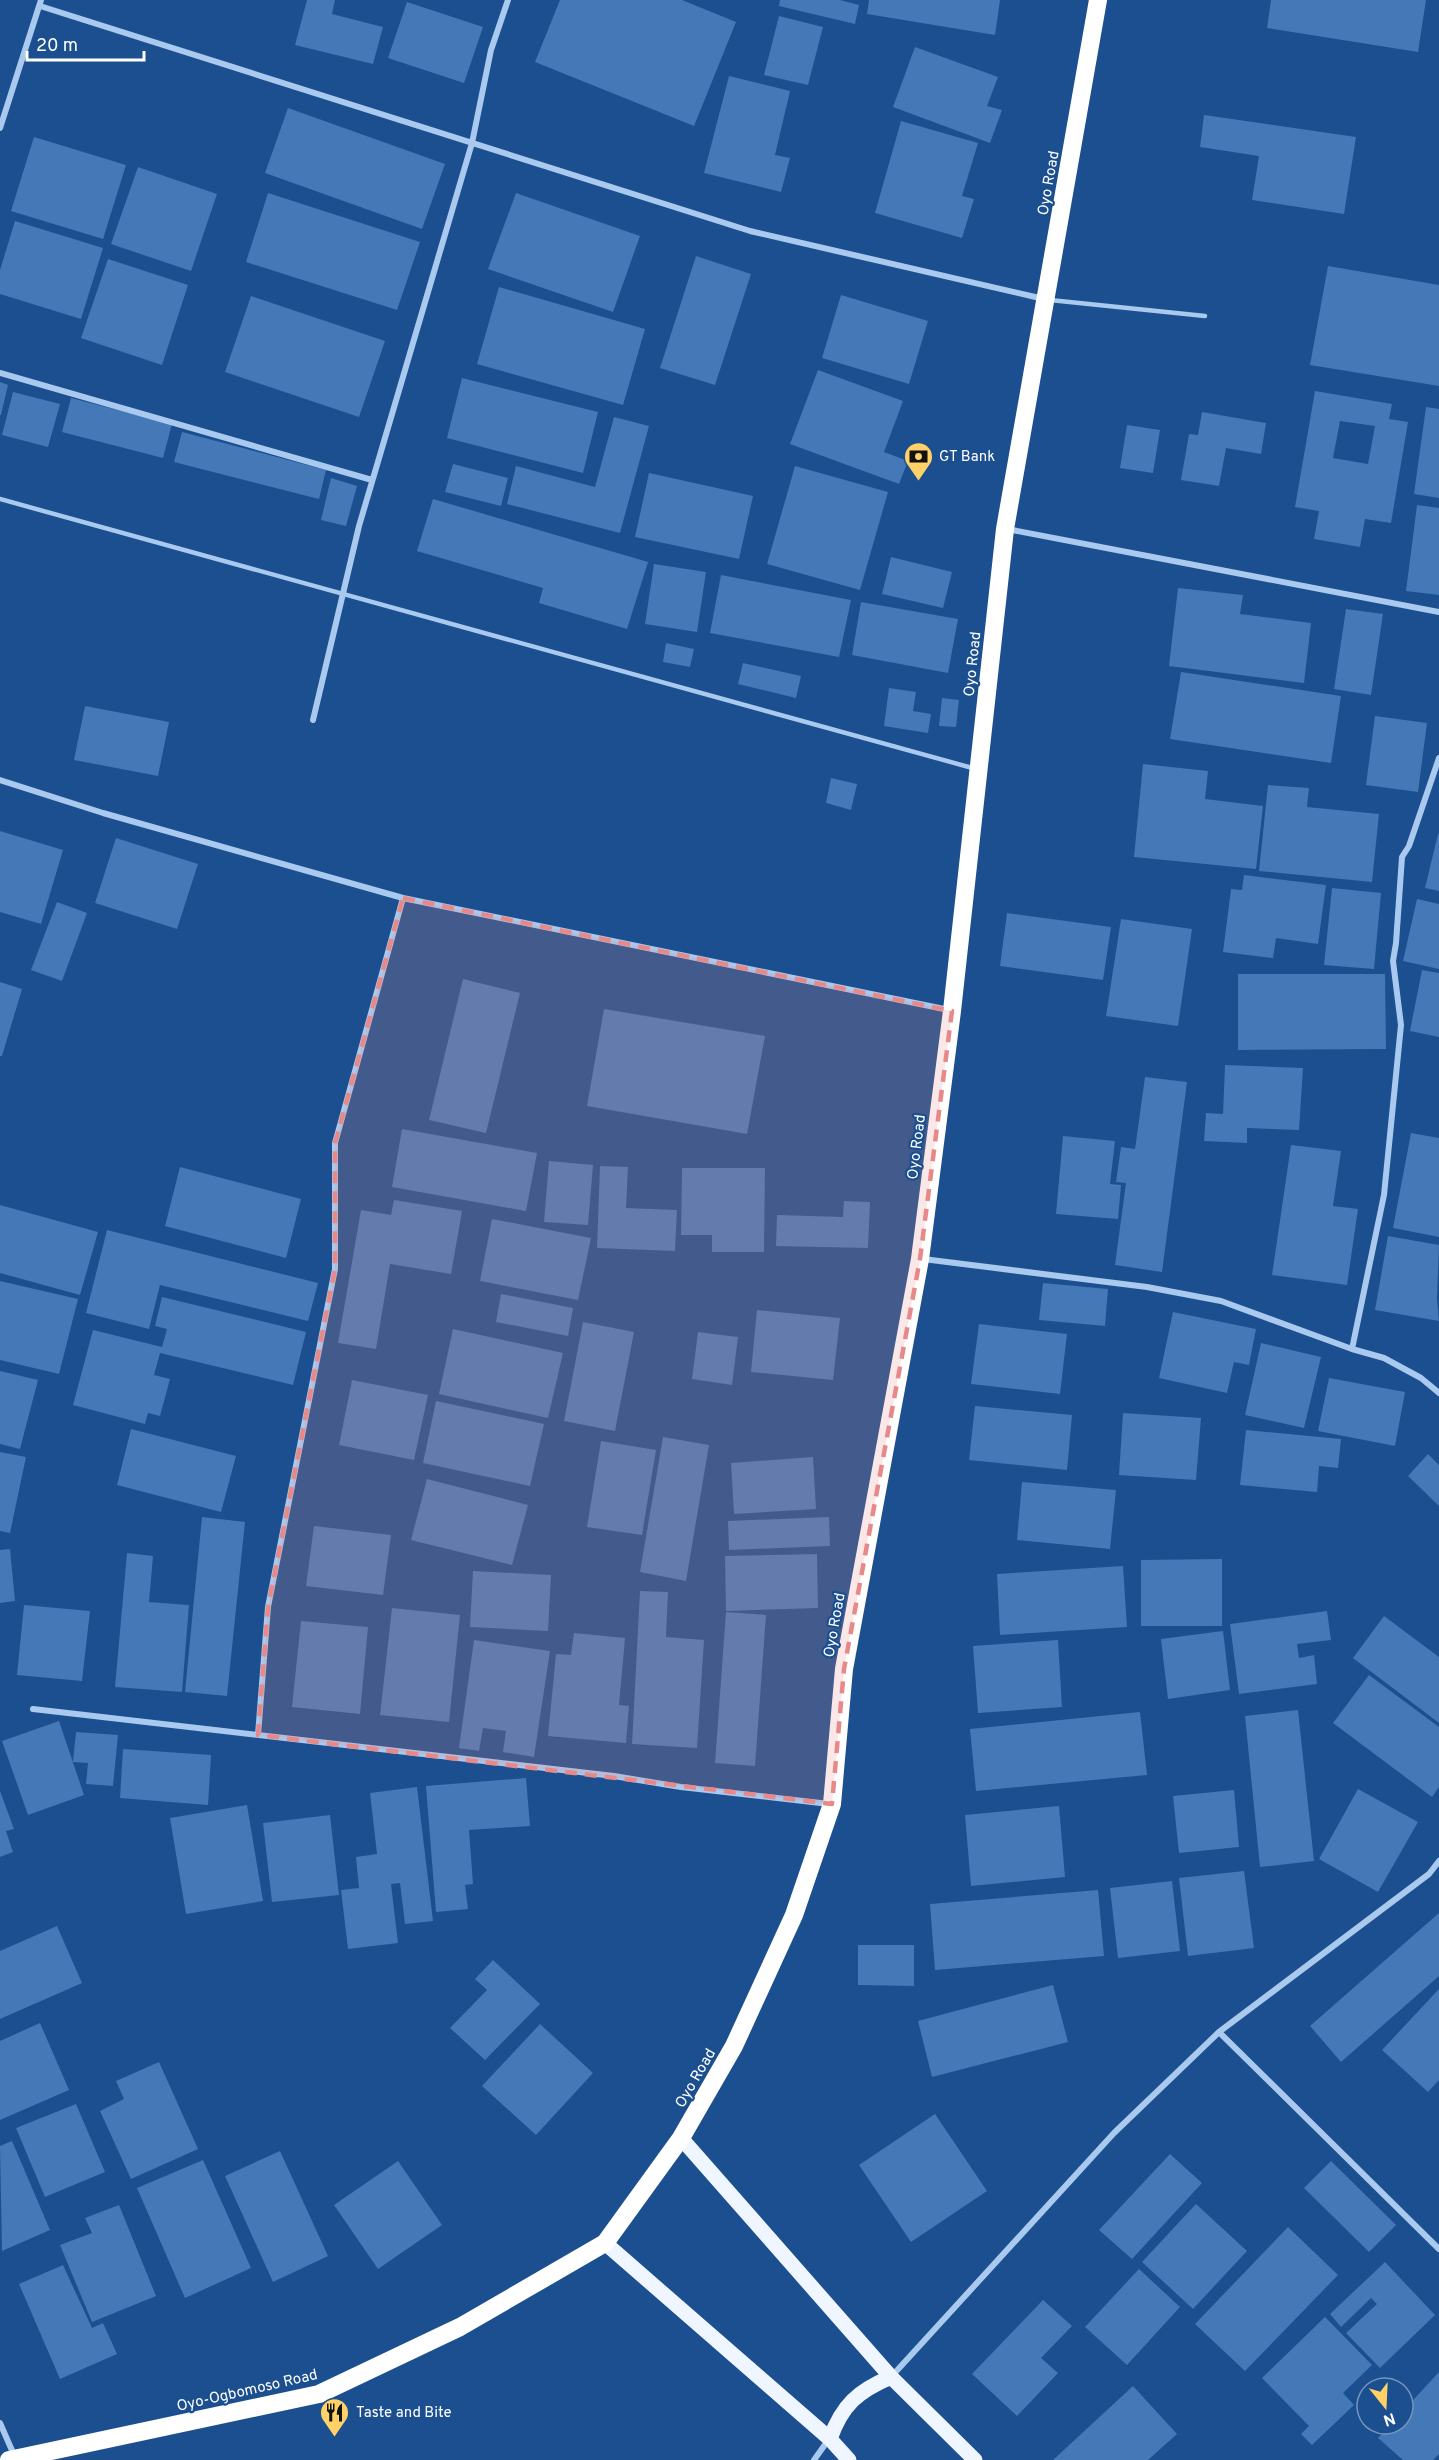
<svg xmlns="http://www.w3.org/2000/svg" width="1439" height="2460" viewBox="0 0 1439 2460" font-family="Overpass,sans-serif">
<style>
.building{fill:#4478b7;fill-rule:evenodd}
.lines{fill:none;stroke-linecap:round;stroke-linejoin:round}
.lane{stroke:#a9c9ee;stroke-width:4.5}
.street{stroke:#a9c9ee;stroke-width:6}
.primary{stroke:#f0f6ff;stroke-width:15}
.highway{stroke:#fff;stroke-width:18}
.marked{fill:#e88989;fill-opacity:0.2;stroke:#e88989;stroke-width:4.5;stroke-dasharray:12 8;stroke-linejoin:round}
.labels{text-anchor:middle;stroke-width:4.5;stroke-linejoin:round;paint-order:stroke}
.street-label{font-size:15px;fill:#fff;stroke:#1b4f8f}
.poi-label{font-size:15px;fill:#fff;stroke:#1b4f8f;text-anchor:start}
</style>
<rect width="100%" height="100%" fill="#1b4f8f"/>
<path class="building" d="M307,0H335L332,14L383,27L373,64L295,45Z
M560,0H682L736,22L694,126L535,62Z
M780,0H840L859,5L855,24L779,6Z
M869,0H1000L995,35L867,14Z
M1271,0H1426L1418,52L1267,28Z
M407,2L483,27L464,83L388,58Z
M779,16L823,27L808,85L764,75Z
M915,47L998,77L987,106L1002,110L990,143L893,107Z
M729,76L790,91L775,155L790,158L781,192L704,173Z
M288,108L445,164L422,229L265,173Z
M1204,115L1356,137L1344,214L1252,200L1259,156L1200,147Z
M901,121L978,143L962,196L974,199L962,238L875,213Z
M34,137L126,165L103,239L11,211Z
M138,167L217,194L191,271L111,244Z
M268,193L420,242L397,310L246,262Z
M516,193L640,236L613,312L488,269Z
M15,221L103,248L81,319L0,294V270Z
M696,256L751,274L715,385L660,368Z
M108,259L188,285L162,365L81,338Z
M1328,266L1439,285V386L1310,365Z
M499,287L645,329L623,405L477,364Z
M841,295L928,321L909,384L822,358Z
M251,296L385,341L359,417L225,372Z
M818,370L903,401L884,452L908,461L899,484L790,444Z
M462,378L598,412L583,473L447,438Z
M0,382L8,385L1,415H0Z
M1315,391L1392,404L1389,419L1408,422L1391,523L1365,519L1360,547L1314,539L1319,511L1295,507ZM1340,421L1375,426L1368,464L1333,458Z
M13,392L60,404L48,447L2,435Z
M71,398L172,424L163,458L62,432Z
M1426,407L1439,409V498L1414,494Z
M1202,412L1266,423L1261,454L1226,448L1219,486L1181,480L1189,434L1198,435Z
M614,417L649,426L620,533L507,504L516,466L595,487Z
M1127,425L1160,430L1153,473L1120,468Z
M182,432L326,470L319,499L174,462Z
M453,464L508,478L501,506L445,492Z
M795,466L888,492L860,590L767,564Z
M649,473L753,496L739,559L635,537Z
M331,478L357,486L346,526L321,520Z
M433,499L648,562L627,629L539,603L543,588L417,551Z
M1417,505L1439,508V595L1406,591Z
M891,557L952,572L943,608L882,594Z
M654,564L706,572L697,632L645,624Z
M721,575L851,600L839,657L710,633Z
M1178,588L1243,595L1240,614L1311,623L1304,683L1169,666Z
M861,602L958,619L948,673L852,655Z
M1346,609L1383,614L1371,695L1334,689Z
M666,643L694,649L690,667L663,662Z
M743,663L801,676L796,698L738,684Z
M1181,672L1341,696L1331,763L1170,739Z
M889,688L916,692L913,711L931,714L928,733L884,726Z
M942,698L959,700L956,727L939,726Z
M85,706L169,722L158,776L74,760Z
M1375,716L1427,723L1418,792L1366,785Z
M1143,764L1208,771L1205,799L1263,806L1256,869L1134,857Z
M831,778L857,784L851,810L826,803Z
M1268,785L1309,788L1307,807L1379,814L1372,882L1259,871Z
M0,831L63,850L41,924L0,912Z
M1438,834H1439V891L1425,888Z
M116,838L198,864L177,929L95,903Z
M1244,875L1326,885L1318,944L1276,938L1273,958L1223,952L1231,889L1242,890Z
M1332,888L1381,893L1374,969L1324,965Z
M1417,899L1439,904V969L1403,961Z
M57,902L87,913L62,981L31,970Z
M1007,913L1111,927L1103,980L1000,966Z
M1121,919L1192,929L1178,1026L1106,1016Z
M1422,970L1439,973V1037L1410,1031Z
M1238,974H1385L1386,1049L1238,1050Z
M463,979L520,993L486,1133L429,1120Z
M0,982L22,989L2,1056H0Z
M604,1009L765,1036L747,1134L587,1106Z
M1225,1065L1303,1068L1299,1130L1247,1128V1143L1204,1141L1206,1113L1223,1114Z
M1145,1077L1187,1082L1162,1272L1115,1265L1126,1183L1116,1182L1121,1147L1135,1149Z
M402,1129L537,1153L526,1211L392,1187Z
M1411,1133L1439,1138V1237L1393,1228Z
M1063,1136L1115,1141L1110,1184L1121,1185L1118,1219L1056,1214Z
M1291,1145L1341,1151L1333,1206L1358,1209L1347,1285L1272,1275Z
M549,1161L593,1165L588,1225L544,1222Z
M600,1166L628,1167L626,1208L677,1210L675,1251L597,1248Z
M180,1167L301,1199L286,1258L165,1226Z
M682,1168H765L764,1252H712V1235H681Z
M394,1200L462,1211L451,1274L390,1264L376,1349L338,1343L361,1210L391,1215Z
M844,1201L870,1202L868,1248L776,1246L777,1215L843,1217Z
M0,1205L98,1232L80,1295L0,1273Z
M492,1219L591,1238L578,1300L480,1281Z
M107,1230L318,1283L308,1321L160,1285L149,1329L86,1313Z
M1388,1236L1439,1245L1437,1299L1439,1321L1375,1310Z
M0,1281L78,1299L59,1374L0,1360Z
M1043,1283L1108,1289L1105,1326L1039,1320Z
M501,1294L573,1308L568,1336L496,1322Z
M162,1297L306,1332L293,1385L160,1353L154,1375L170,1379L160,1416L148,1413L145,1424L73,1405L93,1330L162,1347L167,1329L155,1326Z
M757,1310L840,1318L833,1380L751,1372Z
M1173,1312L1256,1329L1249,1365L1234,1362L1227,1393L1159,1378Z
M583,1322L634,1332L615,1431L564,1421Z
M979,1324L1067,1334L1060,1394L971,1384Z
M453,1329L563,1353L548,1418L439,1394Z
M698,1332L738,1337L732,1385L692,1379Z
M1261,1343L1321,1357L1304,1428L1245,1415Z
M0,1371L38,1380L20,1449L0,1444Z
M1329,1378L1405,1392L1395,1446L1318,1431Z
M352,1380L428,1395L414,1460L339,1445Z
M436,1401L544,1424L530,1486L423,1463Z
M975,1406L1072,1415L1067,1470L969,1460Z
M1123,1413L1201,1418L1196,1480L1119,1475Z
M131,1429L236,1456L221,1512L117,1485Z
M1246,1430L1341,1439L1338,1468L1319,1466L1317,1492L1240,1485Z
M663,1437L709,1445L686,1581L640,1572Z
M601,1441L656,1450L642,1535L587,1527Z
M0,1452L26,1457L10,1533L0,1531Z
M1428,1454L1439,1465V1506L1408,1476Z
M813,1457L816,1509L734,1514L731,1463Z
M427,1479L528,1505L512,1565L411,1540Z
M1022,1482L1116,1490L1110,1549L1017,1540Z
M202,1517L245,1522L227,1696L185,1692Z
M829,1517L830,1546L729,1550L728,1521Z
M314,1526L391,1535L383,1595L306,1586Z
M10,1549L15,1601L0,1603V1550Z
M127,1553L153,1556L149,1602L189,1605L182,1692L115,1687Z
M817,1554L818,1608L726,1611L725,1556Z
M1222,1559V1626H1141V1560Z
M1123,1566L1127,1627L1000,1635L997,1574Z
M473,1571L551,1575L548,1631L470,1627Z
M640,1591L668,1592L666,1637L704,1640L697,1748L632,1744Z
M24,1605L90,1611L82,1681L17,1675Z
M392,1608L460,1615L449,1722L380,1715Z
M1327,1611L1331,1640L1297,1644L1299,1658L1314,1655L1317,1684L1239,1694L1230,1624Z
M726,1612L766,1615L755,1766L715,1763Z
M1384,1616L1439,1657V1723L1353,1658Z
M301,1621L368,1627L360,1714L292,1707Z
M1223,1631L1230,1690L1168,1699L1161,1639Z
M574,1633L625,1638L619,1705L629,1706L626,1743L548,1736L556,1654L571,1655Z
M474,1640L550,1651L534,1757L503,1752L506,1731L483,1728L479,1751L459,1748Z
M1058,1640L1062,1707L978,1713L973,1646Z
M1369,1675L1439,1727V1787L1432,1797L1333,1723Z
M1298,1710L1314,1861L1260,1867L1245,1716Z
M1140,1712L1147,1775L976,1791L970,1729Z
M59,1721L84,1795L28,1815L2,1741Z
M76,1732L118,1735L113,1786L86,1784L88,1763L73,1762Z
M123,1749L211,1755L208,1805L120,1798Z
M526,1778L530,1826L469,1830L473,1884L465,1885L468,1909L436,1912L426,1786Z
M417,1787L433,1921L405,1924L400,1883L391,1884L398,1943L348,1949L341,1890L359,1888L356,1857L377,1854L370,1793Z
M1358,1789L1418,1822L1378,1892L1319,1859Z
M1234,1790L1239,1847L1179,1853L1173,1796Z
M0,1791L14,1829L6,1831L13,1852L0,1857Z
M247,1805L263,1901L186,1914L170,1818Z
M1059,1806L1065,1877L971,1886L965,1815Z
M330,1815L339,1895L272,1902L263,1823Z
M1244,1871L1254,1948L1188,1956L1179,1878Z
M1172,1881L1180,1951L1118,1958L1110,1888Z
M1098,1890L1104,1956L935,1970L930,1904Z
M1439,1913V1976L1341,2062L1310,2026Z
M57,1926L82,1983L0,2019V1951Z
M858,1945H914V1986L858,1985Z
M493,1960L540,2004L485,2060L450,2028L487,1990L475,1979Z
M1053,1985L1068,2042L932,2077L918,2021Z
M1439,1989V2080L1428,2092L1382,2050Z
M40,2023L69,2090L0,2120V2041Z
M540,2024L593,2073L536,2135L482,2086Z
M159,2062L198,2149L131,2179L100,2111L124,2099L116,2081Z
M76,2104L105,2172L45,2197L16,2128Z
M935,2114L987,2191L911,2242L859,2165Z
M12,2141L50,2230L2,2251L0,2146Z
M280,2151L328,2256L273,2282L225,2176Z
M1170,2154L1202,2183L1132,2259L1099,2230Z
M203,2160L251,2268L185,2298L137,2188Z
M398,2161L442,2225L378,2269L334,2205Z
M1331,2161L1396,2225L1369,2252L1304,2188Z
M1196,2204L1247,2251L1193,2309L1142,2262Z
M119,2205L156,2296L92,2322L60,2245L92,2233L85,2218Z
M1288,2227L1338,2275L1245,2371L1195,2324Z
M1385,2262L1435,2315L1380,2368L1346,2333L1377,2304L1371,2298L1341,2327L1330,2314Z
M63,2265L92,2328L103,2323L117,2354L60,2379L19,2284Z
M1139,2269L1180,2307L1127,2365L1085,2327Z
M1043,2300L1072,2326L1041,2358L1058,2373L1017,2416L972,2374Z
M1325,2317L1372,2365L1343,2393L1354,2405L1312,2445L1301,2434L1309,2426L1262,2378Z
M1439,2372V2454L1433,2460H1403L1378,2438L1391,2424H1403V2411Z
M1133,2386L1177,2434L1148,2460H1053Z"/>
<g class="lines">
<path class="lane" d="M1050,300L1205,316
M0,499L976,769"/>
<path class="street" d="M40,6L750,231L1044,299
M0,128L41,0
M0,373L372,480
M1007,529L1439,612
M313,720L359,526L472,143L491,50L508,0
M0,780L103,813L403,898L949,1010
M923,1259L1147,1287L1221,1301L1352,1349L1384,1358L1421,1378L1439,1393
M1352,1349L1384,1195L1401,1025L1393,961L1396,943L1402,857L1409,846L1439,758
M33,1709L614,1776L681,1787L829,1804
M258,1735L268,1607L335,1269V1143L403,898
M1219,2032L1439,2249
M891,2377L1114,2133L1219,2032L1429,1874L1439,1861
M0,2423L14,2455
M814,2460L829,2439"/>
<path class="primary" d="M681,2138L891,2377L975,2460
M605,2243L830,2439L849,2460
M830,2439C842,2405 858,2391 891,2377"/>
<path class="highway" d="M9,2460L319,2394L460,2327L605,2243L681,2138L734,2046L794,1915L832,1804L844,1669L920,1259L952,1011L1005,529L1098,0"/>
</g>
<path class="marked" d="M403,898L952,1011L920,1259L844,1669L832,1804L258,1735L268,1607L335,1269V1143Z"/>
<defs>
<symbol id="bank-pin" viewBox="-11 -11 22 30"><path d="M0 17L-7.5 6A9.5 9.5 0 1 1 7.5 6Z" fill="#ffd166" stroke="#1b4f8f"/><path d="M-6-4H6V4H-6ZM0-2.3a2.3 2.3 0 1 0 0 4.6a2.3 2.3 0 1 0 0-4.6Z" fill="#111"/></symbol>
<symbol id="restaurant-pin" viewBox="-11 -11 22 30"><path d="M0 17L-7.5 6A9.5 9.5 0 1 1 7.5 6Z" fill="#ffd166" stroke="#1b4f8f"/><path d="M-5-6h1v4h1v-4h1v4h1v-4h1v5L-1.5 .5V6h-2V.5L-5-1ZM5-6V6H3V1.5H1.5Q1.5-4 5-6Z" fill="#111"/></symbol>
</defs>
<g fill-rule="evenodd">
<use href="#bank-pin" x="902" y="440" width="33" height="45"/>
<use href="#restaurant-pin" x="318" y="2396" width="33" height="45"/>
</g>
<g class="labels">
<g class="street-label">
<text transform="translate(1048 183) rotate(-80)" y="5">Oyo Road</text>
<text transform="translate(972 664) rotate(-84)" y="5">Oyo Road</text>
<text transform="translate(916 1147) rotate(-83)" y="5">Oyo Road</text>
<text transform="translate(834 1625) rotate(-80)" y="5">Oyo Road</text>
<text transform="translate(695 2078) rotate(-60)" y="5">Oyo Road</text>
<text transform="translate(247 2390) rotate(-13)" y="5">Oyo-Ogbomoso Road</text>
</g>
<g class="poi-label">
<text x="939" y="461">GT Bank</text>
<text x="356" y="2417">Taste and Bite</text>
</g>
</g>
<g transform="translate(1385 2406) rotate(162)"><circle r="28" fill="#1b4f8f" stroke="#7695bc" stroke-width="1.5"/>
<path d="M0-4.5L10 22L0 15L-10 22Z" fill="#ffd166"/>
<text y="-9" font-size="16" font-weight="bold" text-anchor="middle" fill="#ffffff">N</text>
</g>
<path d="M27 51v9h117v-9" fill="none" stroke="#ffffff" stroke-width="3"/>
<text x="36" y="51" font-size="18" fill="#ffffff" stroke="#1b4f8f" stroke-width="4.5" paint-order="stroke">20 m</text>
</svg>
